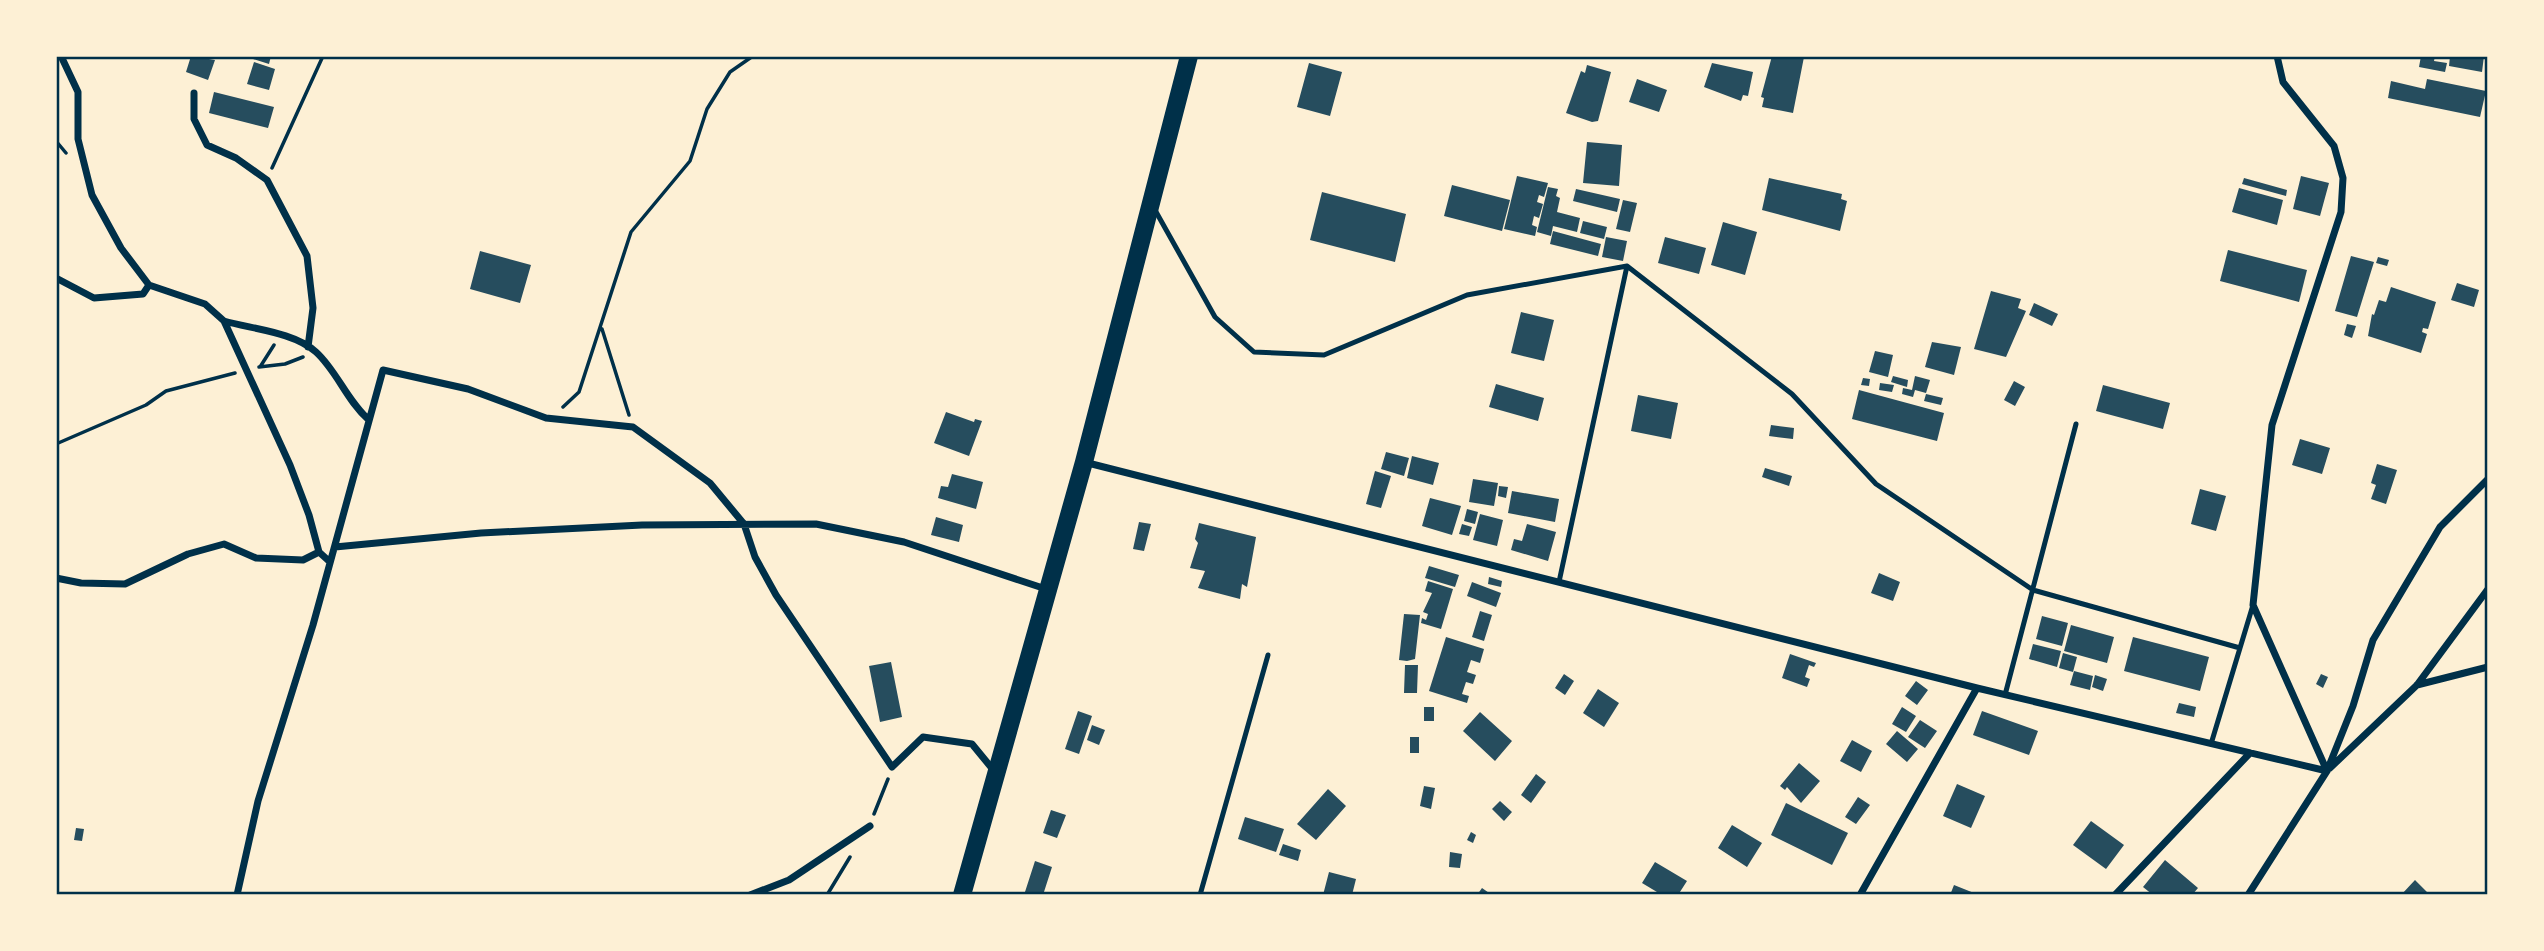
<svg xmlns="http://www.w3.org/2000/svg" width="2544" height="951" viewBox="0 0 2544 951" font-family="Ubuntu,sans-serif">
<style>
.building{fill:#264d5e}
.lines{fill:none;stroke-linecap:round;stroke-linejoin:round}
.path{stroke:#003049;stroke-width:3.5}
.service{stroke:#003049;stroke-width:5}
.minor{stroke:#003049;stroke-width:7}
.trunk{stroke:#003049;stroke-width:18}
.neatline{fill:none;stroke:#003049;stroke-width:2.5}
</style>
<rect width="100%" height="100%" fill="#fdf0d5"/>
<path class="building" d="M191,56L215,60L208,80L186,72Z
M254,56H271L269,64L253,59Z
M1772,56L1804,57L1793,113L1762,107L1764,98L1761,97Z
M2421,56H2435L2434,61L2447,63L2445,72L2419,67Z
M2450,56H2484L2482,72L2449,66Z
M254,62L275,69L269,90L247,84Z
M1309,63L1342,72L1330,116L1297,107Z
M1712,63L1753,72L1748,96L1743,95L1741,101L1704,87Z
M1587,65L1611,72L1598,121L1592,122L1566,113L1581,71L1585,73Z
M1637,79L1667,90L1659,112L1629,102Z
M2427,79L2486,91L2480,117L2388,98L2391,81L2425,89Z
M214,92L274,107L268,128L209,113Z
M1587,142L1622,145L1619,186L1583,183Z
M1517,176L1548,183L1544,197L1539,195L1537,202L1543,204L1539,218L1534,216L1532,225L1537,227L1535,236L1504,229Z
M2301,176L2329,183L2320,216L2293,209Z
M1769,178L1842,194L1841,199L1847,201L1840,231L1762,210Z
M2244,178L2287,190L2286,196L2242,184Z
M1452,185L1510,200L1502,231L1444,216Z
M1548,187L1558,189L1556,196L1560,198L1557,212L1580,218L1577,232L1553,226L1551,236L1537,232Z
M2239,188L2283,200L2277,225L2232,212Z
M1576,189L1620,199L1617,212L1573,201Z
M1322,192L1406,214L1395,262L1310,240Z
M1623,200L1637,203L1630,232L1616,229Z
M1583,221L1607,227L1604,239L1580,233Z
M1723,222L1757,232L1745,275L1711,265Z
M1553,231L1601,244L1598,256L1550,244Z
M1606,237L1627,241L1623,261L1602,257Z
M1665,237L1706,248L1699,274L1658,263Z
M2228,250L2307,270L2299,302L2220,281Z
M480,251L531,265L520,303L470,289Z
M2351,256L2374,262L2357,317L2335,311Z
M2378,257L2389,260L2387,266L2376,263Z
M2457,283L2479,290L2474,307L2451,300Z
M2391,287L2436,302L2428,329L2423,328L2422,332L2427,334L2421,353L2368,336L2372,314L2374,315L2379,300L2386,302Z
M1991,291L2021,299L2018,308L2026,311L2006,357L1974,349Z
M2034,303L2058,314L2052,326L2029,315Z
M1521,312L1554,320L1544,361L1511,353Z
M2347,324L2356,326L2352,338L2344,335Z
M1932,342L1961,347L1954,375L1925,367Z
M1875,351L1893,355L1888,377L1869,372Z
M1893,376L1908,380L1907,387L1891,382Z
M1915,376L1930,380L1926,393L1915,390L1913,397L1902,394L1903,388L1912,390Z
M1863,378L1870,379L1869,386L1861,385Z
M2014,381L2025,387L2015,406L2004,400Z
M1880,383L1894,385L1892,392L1879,390Z
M1496,384L1544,398L1538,421L1489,407Z
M2103,385L2170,403L2163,429L2096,411Z
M1859,390L1944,413L1937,441L1852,419Z
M1926,394L1943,398L1941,405L1924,401Z
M1638,395L1678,403L1671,439L1631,431Z
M946,412L974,422L975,419L982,421L969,456L934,443Z
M1771,425L1794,428L1793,439L1769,436Z
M2300,439L2330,448L2322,474L2292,465Z
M1386,452L1409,458L1404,476L1381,469Z
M1412,456L1439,463L1433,485L1407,478Z
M2377,464L2397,470L2386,504L2371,499L2376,485L2371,483Z
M1765,468L1792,476L1789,486L1762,477Z
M1375,471L1391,476L1381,508L1366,504Z
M952,474L983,482L976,509L938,498L941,486L948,487Z
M1473,479L1498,483L1494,506L1469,502Z
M1499,486L1508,487L1506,498L1498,496Z
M2200,489L2226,496L2216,531L2191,524Z
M1512,491L1559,499L1555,522L1508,513Z
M1430,498L1461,506L1452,535L1422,526Z
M1467,509L1478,512L1475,524L1464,521Z
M1480,514L1503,520L1497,546L1473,540Z
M936,517L963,525L959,542L931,535Z
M1139,522L1151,524L1144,551L1133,549Z
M1199,523L1256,537L1247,587L1242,584L1240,599L1198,588L1205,571L1190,568L1198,543L1195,539Z
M1462,524L1472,527L1469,536L1459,534Z
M1527,524L1556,532L1548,561L1511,550L1514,539L1522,541Z
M1429,566L1459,575L1455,587L1425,578Z
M1879,573L1900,582L1893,601L1871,593Z
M1489,577L1502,581L1501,587L1488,584Z
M1428,581L1453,589L1441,629L1421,623L1422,618L1426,620L1428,614L1423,612L1432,593L1425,591Z
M1472,582L1501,593L1496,607L1467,596Z
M1480,611L1492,615L1484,641L1472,637Z
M1404,614L1420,615L1415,659L1407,661L1399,660Z
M2042,616L2068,623L2062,646L2036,639Z
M2071,625L2114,637L2107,663L2064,651Z
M1446,637L1484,649L1480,663L1471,660L1467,672L1476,675L1473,684L1466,682L1462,694L1469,696L1467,703L1429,691Z
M2133,637L2209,657L2200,691L2124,671Z
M2033,644L2061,651L2057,667L2029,659Z
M2063,653L2077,657L2073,672L2059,668Z
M1790,654L1816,663L1814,667L1809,665L1805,677L1810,679L1807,687L1782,678Z
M891,662L902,717L880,722L869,666Z
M1405,665H1418L1417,693H1404Z
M2074,671L2093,676L2090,690L2070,685Z
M1564,674L1574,681L1565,695L1555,688Z
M2321,674L2328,677L2323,688L2316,684Z
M2095,675L2107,679L2103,691L2092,687Z
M1916,681L1928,690L1917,705L1905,696Z
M1598,689L1619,703L1604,727L1583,713Z
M2179,703L2196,707L2194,717L2176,713Z
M1424,707H1434V721H1424Z
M1902,707L1916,716L1906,732L1892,724Z
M1078,711L1092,716L1079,754L1065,749Z
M1982,711L2038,731L2029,755L1973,735Z
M1480,712L1512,741L1495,761L1463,731Z
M1920,720L1937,731L1925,748L1908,737Z
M1092,725L1105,730L1099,745L1087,740Z
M1897,731L1918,749L1907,762L1886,744Z
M1410,737H1419V753H1410Z
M1852,740L1872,751L1861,772L1840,761Z
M1799,763L1820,781L1801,803L1787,787L1785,790L1780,786Z
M1536,774L1546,782L1531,803L1521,795Z
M1957,784L1985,796L1971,828L1943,816Z
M1424,786L1435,788L1431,809L1420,806Z
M1328,789L1346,806L1316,840L1297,824Z
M1858,797L1870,805L1856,824L1845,817Z
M1500,801L1512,812L1504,821L1492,809Z
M1786,803L1848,833L1832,865L1771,835Z
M1051,810L1066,815L1057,838L1043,833Z
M1245,817L1284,829L1276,852L1238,839Z
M2091,821L2124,845L2106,869L2073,845Z
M1732,825L1762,843L1747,867L1718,848Z
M76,828L84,829L82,841L74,840Z
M1471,832L1476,835L1473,843L1467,840Z
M1283,844L1301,850L1298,861L1279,855Z
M1450,852L1462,854L1460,868L1449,867Z
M2165,860L2198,888L2192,895H2153L2143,887Z
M1035,861L1052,867L1043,895H1024Z
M1655,862L1687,881L1678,895H1662L1642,883Z
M1329,872L1356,879L1352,895H1323Z
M2415,880L2430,895H2401Z
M1954,885L1979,895H1950Z
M1482,888L1492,895H1477Z"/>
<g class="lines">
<path class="path" d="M56,141L66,153
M272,168L323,56
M602,329L629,415
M259,367L285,364L303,357
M260,367L274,345
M563,407L579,392L631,232L690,161L707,109L730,72L753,56
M56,444L146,405L166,391L235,373
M874,814L888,779
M827,895L850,857"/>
<path class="service" d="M1155,210L1215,317L1254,352L1324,355L1467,295L1627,266L1792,394L1876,484L2033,590L2240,648
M1559,582L1627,266
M2005,695L2076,424
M2211,744L2253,605
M1200,895L1268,655"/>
<path class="minor" d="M61,56L78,92V139L92,195L121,248L149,285L205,304L224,321L290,465L309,515L319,552L330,562
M2277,56L2283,82L2334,146L2343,178L2341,212L2272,425L2253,605L2327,771
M194,93V119L207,145L236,158L267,180L307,256L313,308L308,347
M56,278L94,298L143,294L149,285
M224,321C252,329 294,332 316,352C337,371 347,401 369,420
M1084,462L1977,688L2327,771
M335,547L481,533L642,525L816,524L904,542L1046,589
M56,578L81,583L125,584L188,554L224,544L256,558L303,560L319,552
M2417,685L2488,667
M2330,768L2417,685L2488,589
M237,895L258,801L313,625L383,370L468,389L546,418L633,427L710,483L744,524L755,557L776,595L892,767L923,737L972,744L995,772
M750,895L789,880L870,826
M1860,895L1977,688
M2115,895L2250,753
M2248,895L2327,771L2353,706L2373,640L2440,527L2488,479"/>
<path class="trunk" d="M962,895L1084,462L1189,56"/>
</g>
<rect width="2544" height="951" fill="none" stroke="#fdf0d5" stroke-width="116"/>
<rect x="58" y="58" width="2428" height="835" class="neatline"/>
</svg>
